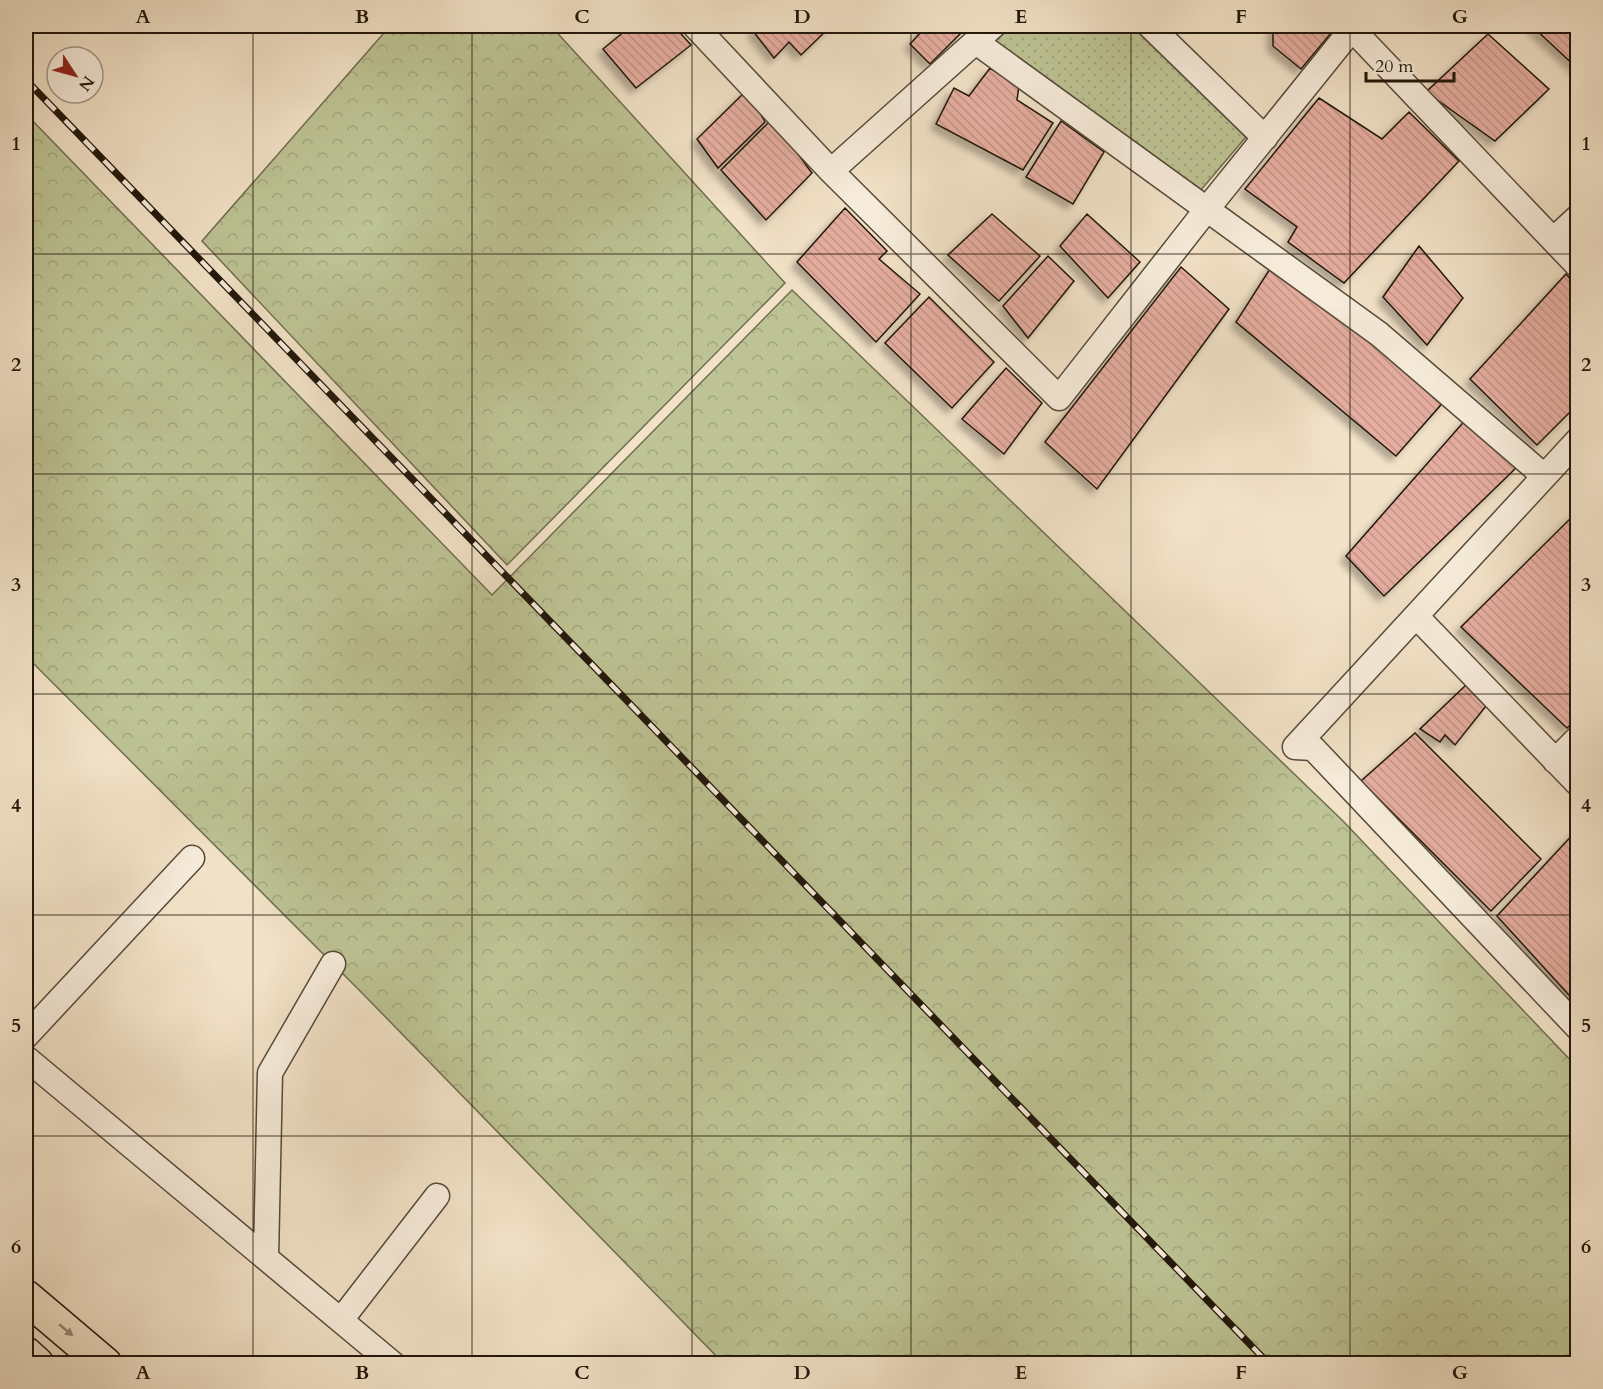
<svg xmlns="http://www.w3.org/2000/svg" width="1603" height="1389" viewBox="0 0 1603 1389" font-family="Cardo,serif">
<style>
.grass{fill:url(#grass-dots);stroke:#6f6d50;stroke-width:1.5}
.forest{fill:url(#forest-crowns);stroke:#6f6d50;stroke-width:1.5}
.building{fill:url(#building-back-hatch);stroke:#21170b;stroke-width:1.5;filter:url(#shadow)}
.lines{fill:none;stroke-linecap:round;stroke-linejoin:round}
.minor-casing{stroke:#554a3a;stroke-width:27}
.trunk-casing{stroke:#21170b;stroke-width:36}
.minor{stroke:#f7ecdb;stroke-width:24}
.trunk{stroke:#f2e2c7;stroke-width:33}
.rail-casing{stroke:#21170b;stroke-width:7}
.rail{stroke:#f7ecdb;stroke-width:4.5;stroke-dasharray:14;stroke-linecap:butt}
.oneway{fill:#948772}
.grid{fill:none;stroke:#21170b;stroke-width:1.5;stroke-opacity:0.55}
.neatline{fill:none;stroke:#21170b;stroke-width:2}
.grid-label{font-size:20px;text-anchor:middle;font-weight:bold;fill:#21170b}
</style>
<defs>
<pattern id="grass-dots" width="8" height="8" patternUnits="userSpaceOnUse" patternTransform="scale(1.5)"><rect width="8" height="8" fill="#bdc394"/><path d="M2 2h.1M6 6h.1" fill="none" stroke="#a2a77e" stroke-width="1.8" stroke-linecap="round"/></pattern>
<pattern id="forest-crowns" width="20" height="18" patternUnits="userSpaceOnUse" patternTransform="scale(1.5)"><rect width="20" height="18" fill="#bdc394"/><path d="M2 6a3 3 0 1 1 6 0M12 15a3 3 0 1 1 6 0" fill="none" stroke="#a2a77e"/></pattern>
<pattern id="building-back-hatch" width="6" height="6" patternUnits="userSpaceOnUse" patternTransform="scale(1.5)"><rect width="6" height="6" fill="#e5ad9f"/><path d="M-1 5l2 2M0 0l6 6M5-1l2 2" fill="none" stroke="#c49488"/></pattern>
<filter id="shadow"><feDropShadow dx="-5.5" dy="5.5" stdDeviation="3" flood-color="#0004"/></filter>
</defs>
<rect width="100%" height="100%" fill="#f2e2c7"/>
<filter id="stains"><feTurbulence type="fractalNoise" baseFrequency=".00333" numOctaves="4"/><feColorMatrix values="0 0 0 0 .2 0 0 0 0 .09 0 0 0 0 .02 0 0 0 .5 -.17"/></filter>
<radialGradient id="worn" r=".72"><stop offset=".6" stop-color="#630" stop-opacity="0"/><stop offset="1" stop-color="#630" stop-opacity=".3"/></radialGradient>
<path class="grass" d="M1012,26H1141L1251,131L1195,197L991,45Z"/>
<path class="forest" d="M390,26H551L785,283L507,565L202,241Z
M26,114L492,595L792,290L1343,821L1577,1067V1363H723L363,994L26,656Z"/>
<path class="building" d="M631,26H674L691,45L636,88L603,49Z
M759,26H831L801,55L789,42L774,58L753,31Z
M919,26H962L965,29L930,64L910,44L923,30Z
M1273,26H1334L1336,27L1301,69L1273,46Z
M1532,26H1578V69Z
M1488,34L1549,89L1495,141L1426,92Z
M990,68L1019,86L1017,100L1053,123L1023,170L936,124L954,88L969,96Z
M747,90L765,122L718,168L697,139Z
M1319,98L1382,139L1409,112L1459,161L1344,283L1288,242L1297,227L1245,189Z
M772,119L812,173L766,220L721,170Z
M1061,121L1104,152L1073,204L1026,177Z
M845,208L887,251L879,259L920,294L876,342L797,262Z
M992,214L1040,256L999,301L948,255Z
M1087,214L1140,262L1108,298L1060,246Z
M1419,246L1463,298L1427,345L1383,297Z
M1048,256L1074,281L1028,338L1003,306Z
M1275,261L1446,399L1396,456L1236,322Z
M1181,267L1229,309L1097,489L1045,442Z
M1566,274L1578,288V404L1537,445L1470,379Z
M929,297L994,362L952,408L885,343Z
M1006,368L1042,403L1004,454L962,419Z
M1468,417L1516,468L1384,596L1346,556Z
M1578,511V718L1567,728L1461,627Z
M1466,685L1486,706L1455,745L1445,735L1440,742L1420,729Z
M1415,733L1541,859L1491,911L1361,781Z
M1578,829V1005L1497,916Z"/>
<g class="lines">
<defs>
<path id="minor" d="M695,26L831,171
M993,26L831,171L1059,398L1207,209L1352,29L1578,266
M1150,26L1265,138
M976,42L1379,334L1544,476
M1553,240L1578,217
M1416,616L1578,784
M1295,747L1578,440
M1295,747L1313,748L1578,1028
M1555,761L1578,738
M26,1036L192,858
M26,1058L393,1364
M266,1257L270,1073L333,964
M341,1320L437,1196"/>
<path id="trunk" d="M26,1297L105,1364
M26,1354L37,1364"/>
</defs>
<use href="#minor" class="minor-casing"/>
<use href="#trunk" class="trunk-casing"/>
<use href="#minor" class="minor"/>
<use href="#trunk" class="trunk"/>
<defs>
<path id="rail" d="M26,80L1269,1364"/>
</defs>
<use href="#rail" class="rail-casing"/>
<use href="#rail" class="rail"/>
</g>
<defs><path id="oneway-solid" d="M-6-.8H1V-3.2L6.5 0L1 3.2V.8H-6Z" transform="scale(1.5)"/></defs>
<use class="oneway" href="#oneway-solid" transform="translate(66 1330) rotate(40)"/>
<path class="grid" d="M253,26V1364M472,26V1364M692,26V1364M911,26V1364M1131,26V1364M1350,26V1364M26,254H1578M26,474H1578M26,694H1578M26,915H1578M26,1136H1578"/>
<rect width="1603" height="1389" fill="none" stroke="#f2e2c7" stroke-width="66"/>
<g transform="translate(75 75) rotate(126)"><circle r="28" fill="#f7ecdb" stroke="#a19788" stroke-width="1.5"/>
<path d="M0-4.5L10 22L0 15L-10 22Z" fill="#8f2418"/>
<text y="-9" font-size="16" font-weight="bold" text-anchor="middle" fill="#21170b">N</text>
</g>
<path d="M1366 72v9h88v-9" fill="none" stroke="#21170b" stroke-width="3"/>
<text x="1375" y="72" font-size="18" fill="#21170b" stroke="#f7ecdb" stroke-width="4.5" paint-order="stroke">20 m</text>
<rect x="33" y="33" width="1537" height="1323" class="neatline"/>
<g class="grid-label">
<text x="143" y="23">A</text>
<text x="362" y="23">B</text>
<text x="582" y="23">C</text>
<text x="802" y="23">D</text>
<text x="1021" y="23">E</text>
<text x="1241" y="23">F</text>
<text x="1460" y="23">G</text>
<text x="16" y="150">1</text>
<text x="1586" y="150">1</text>
<text x="16" y="371">2</text>
<text x="1586" y="371">2</text>
<text x="16" y="591">3</text>
<text x="1586" y="591">3</text>
<text x="16" y="812">4</text>
<text x="1586" y="812">4</text>
<text x="16" y="1032">5</text>
<text x="1586" y="1032">5</text>
<text x="16" y="1253">6</text>
<text x="1586" y="1253">6</text>
<text x="143" y="1379">A</text>
<text x="362" y="1379">B</text>
<text x="582" y="1379">C</text>
<text x="802" y="1379">D</text>
<text x="1021" y="1379">E</text>
<text x="1241" y="1379">F</text>
<text x="1460" y="1379">G</text>
</g>
<rect width="100%" height="100%" filter="url(#stains)"/>
<rect width="100%" height="100%" fill="url(#worn)"/>
</svg>
